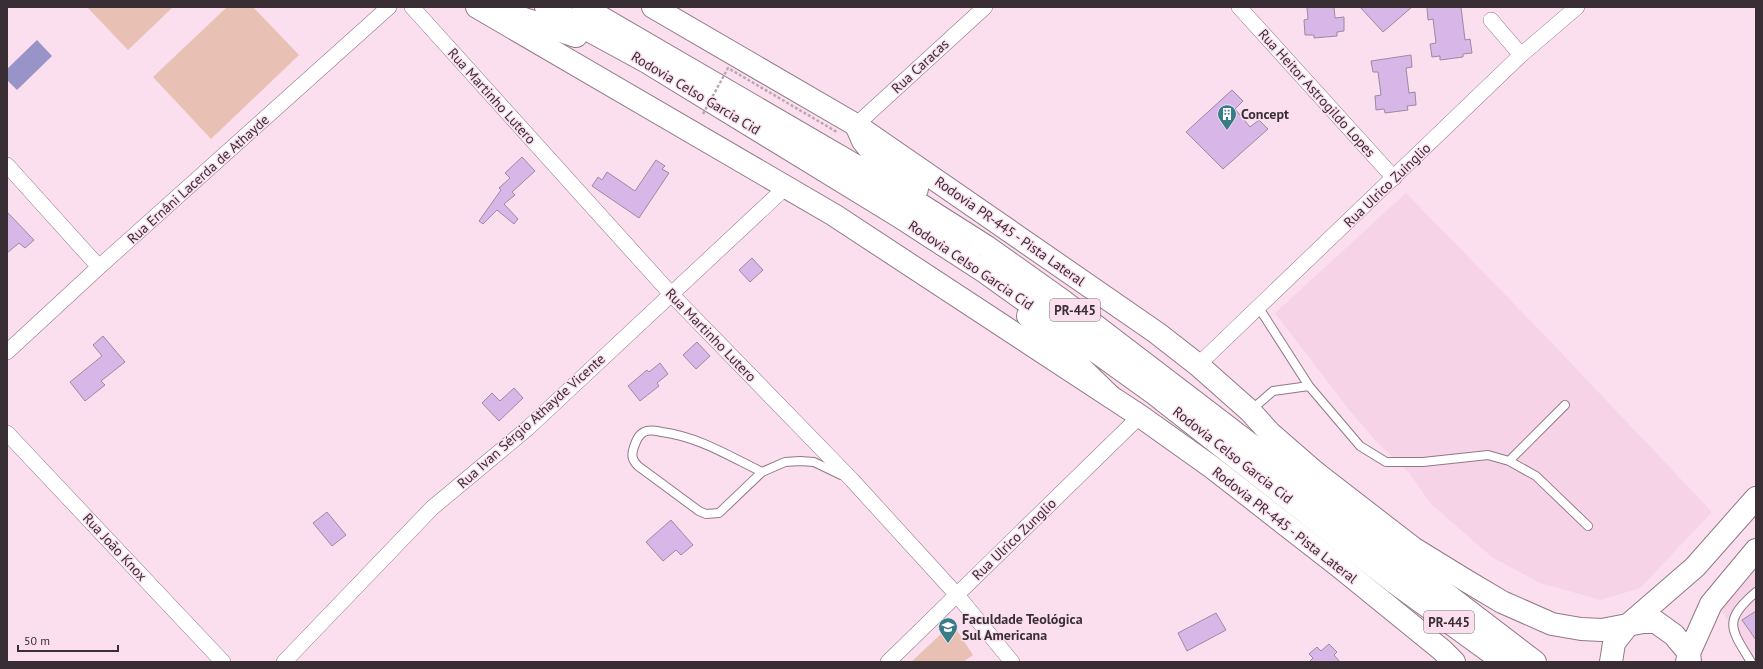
<svg xmlns="http://www.w3.org/2000/svg" width="1763" height="669" viewBox="0 0 1763 669" font-family="'PT Sans',sans-serif">
<style>
.built{fill:#f6d3e7}
.green{fill:#e8c0b4}
.water{fill:#9994c8}
.building{fill:#d8b6e7;stroke:#9a8ba1}
.lines{fill:none;stroke-linecap:round;stroke-linejoin:round}
.lane-casing{stroke:#917887;stroke-width:10}
.street-casing{stroke:#917887;stroke-width:16}
.secondary-casing{stroke:#917887;stroke-width:24}
.highway-casing{stroke:#917887;stroke-width:24}
.lane{stroke:#fff;stroke-width:8}
.street{stroke:#fff;stroke-width:15}
.secondary{stroke:#fff;stroke-width:22}
.highway{stroke:#fff;stroke-width:22}
.path-bridge{stroke:#bda7b3;stroke-width:2.5;stroke-dasharray:3 2;stroke-linecap:butt}
.labels{text-anchor:middle;stroke-width:3;stroke-linejoin:round;paint-order:stroke}
.shield{fill:#fbdfee;stroke:#72636c;stroke-width:1}
.shield-label{font-size:13px;font-weight:bold;fill:#382e34}
.street-label{font-size:14px;fill:#382e34;stroke:#fbdfee}
.poi-label{font-size:14px;font-weight:bold;fill:#382e34;stroke:#fbdfee;text-anchor:start}
</style>
<rect width="100%" height="100%" fill="#fbdfee"/>
<path class="built" d="M1406,193L1550,341L1712,512L1640,588L1601,600L1540,583L1492,557L1431,504L1410,474L1375,440L1350,411L1275,313Z
M1756,562V662L1721,610L1729,592Z"/>
<path class="green" d="M87,7H173L128,50Z
M227,7H253L299,55L211,139L153,77Z
M950,628L956,629L973,655L963,662H911L942,633Z"/>
<path class="water" d="M37,40L52,56L17,90L7,80V69Z"/>
<path class="building" d="M1307,7H1334L1335,18L1344,17V31L1337,32V36L1314,38V35H1305L1304,20L1308,19Z
M1360,7H1412L1383,32Z
M1427,7H1461L1465,40L1470,39L1472,53L1463,54V57L1440,60V56L1432,57L1430,44L1436,43L1433,19L1428,20Z
M1411,55L1412,67L1406,68L1409,93L1415,92L1416,105L1407,106L1408,110L1385,113L1384,109L1376,110L1375,96L1381,95L1378,72H1373L1371,61Z
M1232,90L1243,101L1235,109L1250,127L1259,120L1268,129L1223,169L1186,132Z
M522,157L535,171L512,192L515,195L504,204L518,219L514,224L497,210L483,224L479,221L501,190L499,188L510,178L505,173Z
M656,160L665,166L662,169L669,173L639,218L592,186L598,177L602,180L607,172L635,191Z
M7,212L34,240L25,248L19,243L7,253Z
M752,258L763,270L750,282L739,270Z
M103,336L125,362L101,381L105,385L85,401L70,382L102,356L93,345Z
M697,342L710,356L696,369L683,355Z
M660,363L668,374L657,383L659,386L640,401L628,386L647,370L649,372Z
M514,388L523,398L499,421L482,403L492,393L500,401Z
M327,512L346,535L332,546L313,523Z
M671,520L693,545L681,555L676,550L663,561L646,542Z
M1756,611V640L1742,620Z
M1216,613L1226,630L1187,651L1178,633Z
M1329,644L1337,652L1334,655L1340,662H1309L1313,658L1309,654L1317,647L1321,651Z"/>
<g class="lines">
<defs>
<path id="lane" d="M1259,308L1309,386
M1250,411L1273,391L1309,386L1360,446L1386,462H1423L1488,455L1509,461L1536,476L1588,526
M1509,461L1565,405
M762,472C729,456 699,437 662,432C657,431 649,429 644,432C638,435 636,441 634,447C631,455 632,460 638,466L699,511L706,514L719,513L762,472L785,462L800,461L814,462L841,475
M1751,662C1731,629 1722,621 1756,592"/>
<path id="street" d="M412,7L671,294L852,480L957,595L1012,662
M1239,7L1394,178
M1491,20L1521,55
M856,125L985,7
M7,165L99,267
M7,352L99,267L389,7
M1198,365L1521,55L1577,7
M7,433L223,662
M284,662L432,508L528,428L786,187
M888,662L1140,416"/>
<path id="secondary" d="M477,7L834,215L1140,416L1213,468L1340,567L1442,650L1454,662
M653,7L856,125L1157,333L1198,365L1250,411L1270,433L1316,473L1413,548L1465,580L1502,602L1552,624L1581,629L1602,630L1643,622H1656L1674,635L1689,653L1690,662
M1611,662L1614,643L1628,625L1695,567L1756,498
M1687,662L1689,653L1711,604L1756,550"/>
<path id="highway" d="M488,7L576,36
M546,7L647,62L897,215L985,272L1155,394L1394,582L1504,662
M583,7L894,188L987,247L1063,301L1535,662
M856,125L863,141L872,152L917,189
M1028,316L1110,396
M1276,448L1316,473"/>
</defs>
<use href="#lane" class="lane-casing"/>
<use href="#street" class="street-casing"/>
<use href="#secondary" class="secondary-casing"/>
<use href="#highway" class="highway-casing"/>
<use href="#lane" class="lane"/>
<use href="#street" class="street"/>
<use href="#secondary" class="secondary"/>
<use href="#highway" class="highway"/>
<path class="path-bridge" d="M703,114L728,68L837,132"/>
</g>
<defs>
<symbol id="building-pin" viewBox="-11 -11 22 30"><path d="M0 17L-7.5 6A9.5 9.5 0 1 1 7.5 6Z" fill="#367d88" stroke="#fbdfee"/><path d="M-4-6H4V6H1V3H-1V6H-4ZM-2.5-4.3h1.7v1.8h-1.7ZM.8-4.3h1.7v1.8H.8ZM-2.5-1h1.7V.8h-1.7ZM.8-1h1.7V.8H.8Z" fill="#fff"/></symbol>
<symbol id="university-pin" viewBox="-11 -11 22 30"><path d="M0 17L-7.5 6A9.5 9.5 0 1 1 7.5 6Z" fill="#367d88" stroke="#fbdfee"/><path d="M0-5L7-2L0 1L-7-2ZM-4 1L0 2.5L4 1V4Q0 6-4 4Z" fill="#fff"/></symbol>
</defs>
<g fill-rule="evenodd">
<use href="#building-pin" x="1216" y="103" width="22" height="30"/>
<use href="#university-pin" x="937" y="616" width="22" height="30"/>
</g>
<g class="labels">
<g class="shield">
<rect x="1050" y="299" width="50" height="22" rx="3"/>
<rect x="1424" y="611" width="50" height="22" rx="3"/>
</g>
<g class="shield-label">
<text x="1075" y="315">PR-445</text>
<text x="1449" y="627">PR-445</text>
</g>
<g class="street-label">
<text transform="translate(920 66) rotate(-43)" y="5">Rua Caracas</text>
<text transform="translate(696 93) rotate(31)" y="5">Rodovia Celso Garcia Cid</text>
<text transform="translate(1317 93) rotate(48)" y="5">Rua Heitor Astrogildo Lopes</text>
<text transform="translate(492 96) rotate(48)" y="5">Rua Martinho Lutero</text>
<text transform="translate(198 179) rotate(-42)" y="5">Rua Ernâni Lacerda de Athayde</text>
<text transform="translate(1387 185) rotate(-44)" y="5">Rua Ulrico Zuinglio</text>
<text transform="translate(1010 231) rotate(35)" y="5">Rodovia PR-445 - Pista Lateral</text>
<text transform="translate(971 265) rotate(34)" y="5">Rodovia Celso Garcia Cid</text>
<text transform="translate(711 335) rotate(46)" y="5">Rua Martinho Lutero</text>
<text transform="translate(531 421) rotate(-42)" y="5">Rua Ivan Sérgio Athayde Vicente</text>
<text transform="translate(1233 455) rotate(38)" y="5">Rodovia Celso Garcia Cid</text>
<text transform="translate(1285 525) rotate(38)" y="5">Rodovia PR-445 - Pista Lateral</text>
<text transform="translate(1014 539) rotate(-44)" y="5">Rua Ulrico Zunglio</text>
<text transform="translate(115 547) rotate(47)" y="5">Rua João Knox</text>
</g>
<g class="poi-label">
<text x="1241" y="119">Concept</text>
<text x="962" y="624">Faculdade Teológica<tspan x="962" dy="16">Sul Americana</tspan></text>
</g>
</g>
<rect width="1763" height="669" fill="none" stroke="#382e34" stroke-width="16"/>
<path d="M18 645v6h100v-6" fill="none" stroke="#382e34" stroke-width="2"/>
<text x="24" y="645" font-size="12" fill="#382e34" stroke="#fbdfee" stroke-width="3" paint-order="stroke">50 m</text>
</svg>
